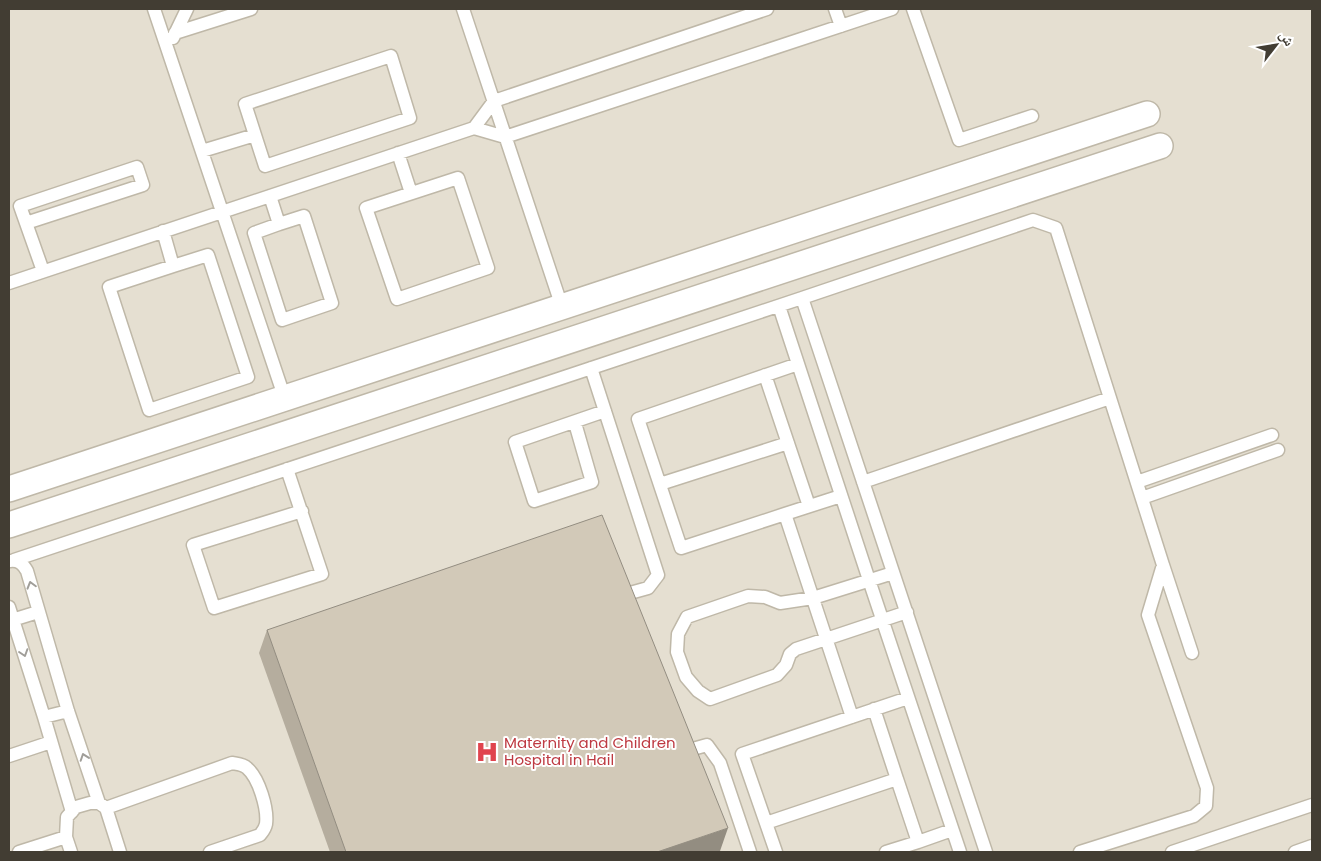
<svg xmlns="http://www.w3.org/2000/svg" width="1321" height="861" viewBox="0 0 1321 861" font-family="Poppins,'Noto Naskh Arabic',sans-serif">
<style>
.residential{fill:#e5dfd1}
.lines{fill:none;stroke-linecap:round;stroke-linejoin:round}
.lane-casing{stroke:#bfb8a8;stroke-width:15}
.street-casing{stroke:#bfb8a8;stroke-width:28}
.lane{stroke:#fff;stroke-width:12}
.street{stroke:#fff;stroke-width:25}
.wall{fill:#b5ad9e}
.shaded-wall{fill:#938d81}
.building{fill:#d2c9b8;stroke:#938d81}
.oneway{stroke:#a09e99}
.labels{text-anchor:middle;stroke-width:4;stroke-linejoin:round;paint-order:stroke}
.health-label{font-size:15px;fill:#be3a42;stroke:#fff;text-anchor:start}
</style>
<rect width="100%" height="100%" fill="#f1ede2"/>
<path class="residential" d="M9,9H1312V852H9Z"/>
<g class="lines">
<defs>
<path id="lane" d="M154,9L285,399
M463,9L562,307
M835,9L841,26
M913,9L959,140L1032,116
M175,33L251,9
M173,38L187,9
M474,128L505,137L892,9
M202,151L255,135L245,104L391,56L410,118L265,166L255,135
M398,153L411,193
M458,178L488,268L397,299L366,208Z
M270,196L279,224L254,233L282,320L332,303L304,216L279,224
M26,223L20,206L137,167L143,185L26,223L43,271
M163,231L173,266L109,287L149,410L248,377L208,255L173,266
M9,283L474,128L494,101L767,9
M802,298L1033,220L1056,228L1163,565
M779,306L869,580L960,852
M591,368L658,575L648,588L630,593
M765,375L809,506
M575,423L592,482L534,501L515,442L605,411
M287,469L322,574L214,608L193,545L302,511
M863,482L1110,398
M1137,482L1272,435
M660,484L788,443
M841,496L785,514L852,717
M1142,498L1278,450
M785,514L681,548L638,419L798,364
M14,560L802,298L986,852
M10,561C19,560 23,564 27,571L68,711L99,803
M893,573L813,598L780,603L765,597L748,596L687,617L678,634L677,652L686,677L698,691L710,699L777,675L786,665L790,654L796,649L907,612
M9,607L44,717L72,812
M9,621L38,612
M874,709L897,779
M44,717L68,711
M682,752L707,745L720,763L750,852
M9,756L51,742
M106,808L232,763C238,764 243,764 247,768C259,778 268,809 266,824C265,829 263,831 260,835L210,852
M766,823L897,779L918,842L952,830
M19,852L66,837
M71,852L66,837L67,817L76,807L90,803H99L106,808L120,852
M776,852L742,754L908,698
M886,852L918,842
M1080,852L1194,816L1206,806L1207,788L1148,615L1163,565L1192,653
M1172,852L1312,805
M1295,852L1312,846"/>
<path id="street" d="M9,489L1147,114
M9,525L1160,146"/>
</defs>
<use href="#lane" class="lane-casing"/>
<use href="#street" class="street-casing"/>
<use href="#lane" class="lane"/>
<use href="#street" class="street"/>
</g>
<path class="wall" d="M267,630L720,851L716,852H330L259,653Z"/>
<path class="shaded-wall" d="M728,828L720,851L716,852H657Z"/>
<path class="building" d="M602,515L728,828L657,852H346L267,630Z"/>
<defs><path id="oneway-chevron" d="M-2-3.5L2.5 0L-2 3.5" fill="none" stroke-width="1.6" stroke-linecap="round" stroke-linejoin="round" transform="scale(1.25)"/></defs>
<g class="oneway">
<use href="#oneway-chevron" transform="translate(31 585) rotate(-106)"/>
<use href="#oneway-chevron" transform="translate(24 653) rotate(72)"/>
<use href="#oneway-chevron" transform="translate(84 757) rotate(-109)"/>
</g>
<defs>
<symbol id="hospital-bare" viewBox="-9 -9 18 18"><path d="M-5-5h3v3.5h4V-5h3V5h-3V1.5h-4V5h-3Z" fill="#e0444e" stroke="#fff" stroke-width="2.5" paint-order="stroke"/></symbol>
</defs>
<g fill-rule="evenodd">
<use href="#hospital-bare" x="471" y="736" width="32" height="32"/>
</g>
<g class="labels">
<g class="health-label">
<text x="504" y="748">Maternity and Children<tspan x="504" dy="17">Hospital in Hail</tspan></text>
</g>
</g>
<rect width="1321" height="861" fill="none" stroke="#423d33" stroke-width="20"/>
<g transform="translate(1276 45) rotate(59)" stroke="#ffffff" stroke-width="4" paint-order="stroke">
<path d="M0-4L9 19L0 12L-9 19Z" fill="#423d33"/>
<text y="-8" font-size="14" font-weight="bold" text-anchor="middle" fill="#423d33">ش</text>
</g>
</svg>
